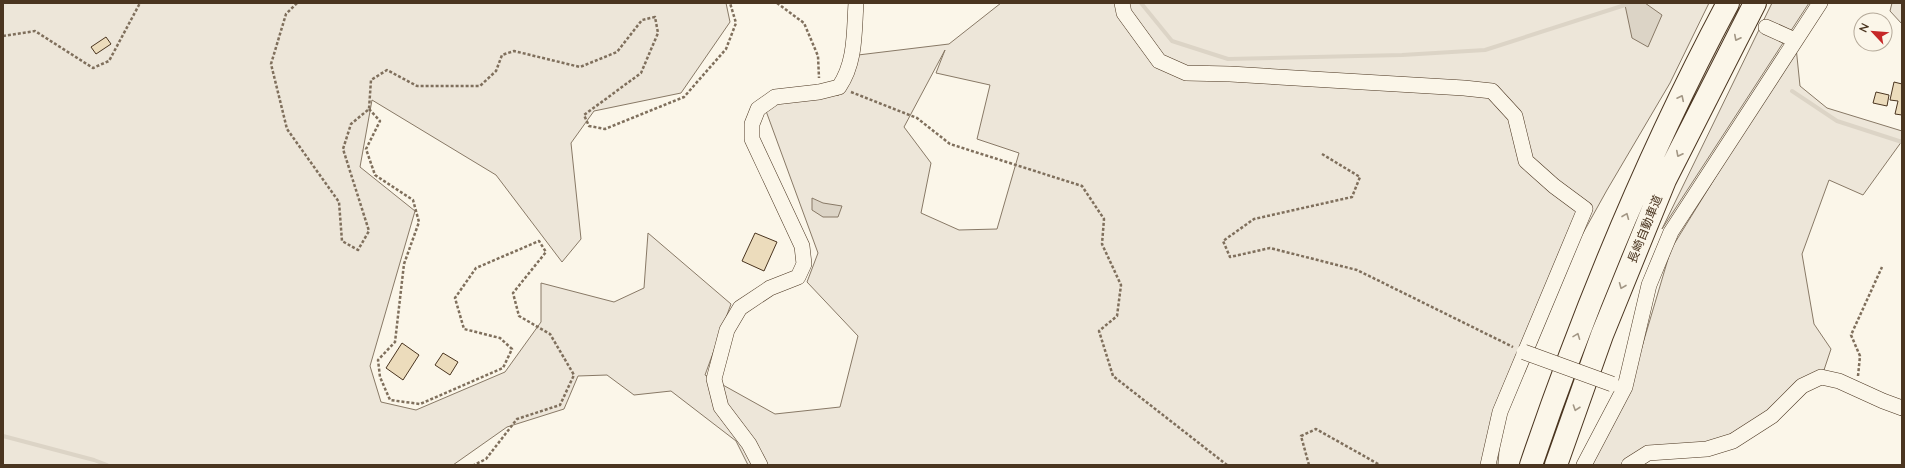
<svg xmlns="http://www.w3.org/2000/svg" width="1905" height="468" viewBox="0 0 1905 468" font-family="Lato,'Noto Sans JP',sans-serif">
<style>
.green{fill:#ede6d9;stroke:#887966;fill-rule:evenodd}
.water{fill:#dcd4c6;stroke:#887966}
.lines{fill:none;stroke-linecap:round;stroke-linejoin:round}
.stream{stroke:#dcd4c6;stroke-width:4}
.building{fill:#ecdcbc;stroke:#4a3520}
.minor-casing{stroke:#4a3520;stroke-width:16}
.highway-casing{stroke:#4a3520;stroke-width:24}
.path{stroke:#7f6f5c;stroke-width:2.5;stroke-dasharray:3 2;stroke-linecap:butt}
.minor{stroke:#fbf6e9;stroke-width:15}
.highway{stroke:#fbf6e9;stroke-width:22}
.minor-bridge-casing{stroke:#4a3520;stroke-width:16;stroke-linecap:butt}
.minor-bridge{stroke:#fbf6e9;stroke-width:15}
.oneway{stroke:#a29684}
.labels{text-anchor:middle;stroke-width:3;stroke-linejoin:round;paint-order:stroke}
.street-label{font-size:12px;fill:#4a3520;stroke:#fbf6e9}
</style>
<rect width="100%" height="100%" fill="#fbf6e9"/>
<path class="green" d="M3,3H726L730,22L681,93L594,111L571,143L581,239L562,262L496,175L372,100L360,167L415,211L370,366L381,402L416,410L505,372L541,322V283L614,302L644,288L648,233L731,304L705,375L775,414L840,407L858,336L807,282L818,253L762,100L839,95L858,55L949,44L1001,3H1709L1670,83L1607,190L1518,350L1502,406L1498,465H748L736,441L671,391L634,395L607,375L578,376L564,409L507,427L453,465H3ZM945,50L936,73L990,85L977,139L1019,153L997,229L959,230L921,213L931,163L904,127Z
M1772,3H1809L1662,229Z
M1892,3H1902V24L1890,11Z
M1796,47L1800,86L1827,108L1902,131V141L1863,195L1829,180L1802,254L1814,324L1831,349L1823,373L1767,415L1709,445L1651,457L1640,465H1592L1630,387L1671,249Z"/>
<path class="water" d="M1627,3H1645L1662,15L1648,47L1632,38L1625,5Z
M812,198L823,203L842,206L838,217H823L812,210Z"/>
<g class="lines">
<path class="stream" d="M1141,3L1172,41L1228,59L1402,55L1485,50L1625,5
M1792,91L1837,121L1902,142
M3,436L94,460L107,465"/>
</g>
<path class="building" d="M106,37L111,44L96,54L91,47Z
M1894,82L1902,84V115L1895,114L1898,101L1890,100Z
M1876,92L1889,95L1887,106L1873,103Z
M755,233L777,242L764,271L742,261Z
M402,343L419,355L403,380L386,368Z
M443,353L458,362L450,375L435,365Z"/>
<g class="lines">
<defs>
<path id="minor" d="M1122,3L1124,13L1159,61L1186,73L1230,74L1464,88L1492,91L1515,116L1526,161L1554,186L1585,209L1500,412L1488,465
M1766,27L1795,40
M760,465L749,444L721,407L714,379L727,330L740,308L770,288L798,277L804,264L802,246L752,139V124L758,109L775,97L819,92L839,87C856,62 854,32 856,3
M1584,465L1625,387L1649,285L1671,232L1820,3
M1629,465L1648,453L1707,449L1733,441L1772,416L1802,386L1821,377L1839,381L1883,401L1902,408"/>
<path id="highway" d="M1531,465C1585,306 1649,151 1728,3
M1556,465L1602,335L1665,180L1755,3"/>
</defs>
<use href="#minor" class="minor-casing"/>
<use href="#highway" class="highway-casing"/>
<path class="path" d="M297,3L286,14L271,64L287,129L339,202L342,241L358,250L369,231L343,149L351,124L369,109L371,80L387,70L417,86H480L496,71L502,55L514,51L580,67L617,52L642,20L655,17L658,33L641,73L584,115L589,126L605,129L684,97L726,49L736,23L730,3
M777,3L804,23L818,56L819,78
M3,36L35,31L93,68L109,61L140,3
M851,92L917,118L950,144L1082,186L1104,219L1102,244L1121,285L1117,316L1099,331L1113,376L1227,465
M369,109L380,121L366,149L375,175L413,200L419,222L404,264L395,342L378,360L380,377L390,400L420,404L503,368L512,349L500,338L464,329L455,298L476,268L539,241L546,252L513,293L519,316L550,334L574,375L560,405L517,419L486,459L474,465
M1322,154L1360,177L1352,197L1254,219L1223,241L1230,257L1270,248L1357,270L1513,347
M1858,376L1860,356L1851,335L1882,267
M1309,465L1301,436L1316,429L1380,465"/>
<use href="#minor" class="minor"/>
<use href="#highway" class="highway"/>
<defs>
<path id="minor-bridge" d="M1524,352L1612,384"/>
</defs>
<use href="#minor-bridge" class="minor-bridge-casing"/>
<use href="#minor-bridge" class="minor-bridge"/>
</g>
<defs><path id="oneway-chevron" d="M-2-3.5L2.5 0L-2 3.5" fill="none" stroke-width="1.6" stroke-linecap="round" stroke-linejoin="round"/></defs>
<g class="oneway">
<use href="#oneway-chevron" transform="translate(1737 38) rotate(117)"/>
<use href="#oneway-chevron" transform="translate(1681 98) rotate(-64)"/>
<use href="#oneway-chevron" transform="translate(1679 154) rotate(117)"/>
<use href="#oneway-chevron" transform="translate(1626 216) rotate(-68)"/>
<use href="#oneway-chevron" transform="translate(1622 286) rotate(112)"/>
<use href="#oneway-chevron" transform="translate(1577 336) rotate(-69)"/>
<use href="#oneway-chevron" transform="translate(1576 408) rotate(109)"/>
</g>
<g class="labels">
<g class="street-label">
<text transform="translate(1645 229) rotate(-68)" y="4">長崎自動車道</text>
</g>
</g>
<rect width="1905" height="468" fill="none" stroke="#4a3520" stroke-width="8"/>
<g transform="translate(1873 32) rotate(296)"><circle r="19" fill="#fbf6e9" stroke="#b4a999"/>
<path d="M0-3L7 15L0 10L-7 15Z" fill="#c62828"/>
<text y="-6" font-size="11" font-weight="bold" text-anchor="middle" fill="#4a3520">N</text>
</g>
</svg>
